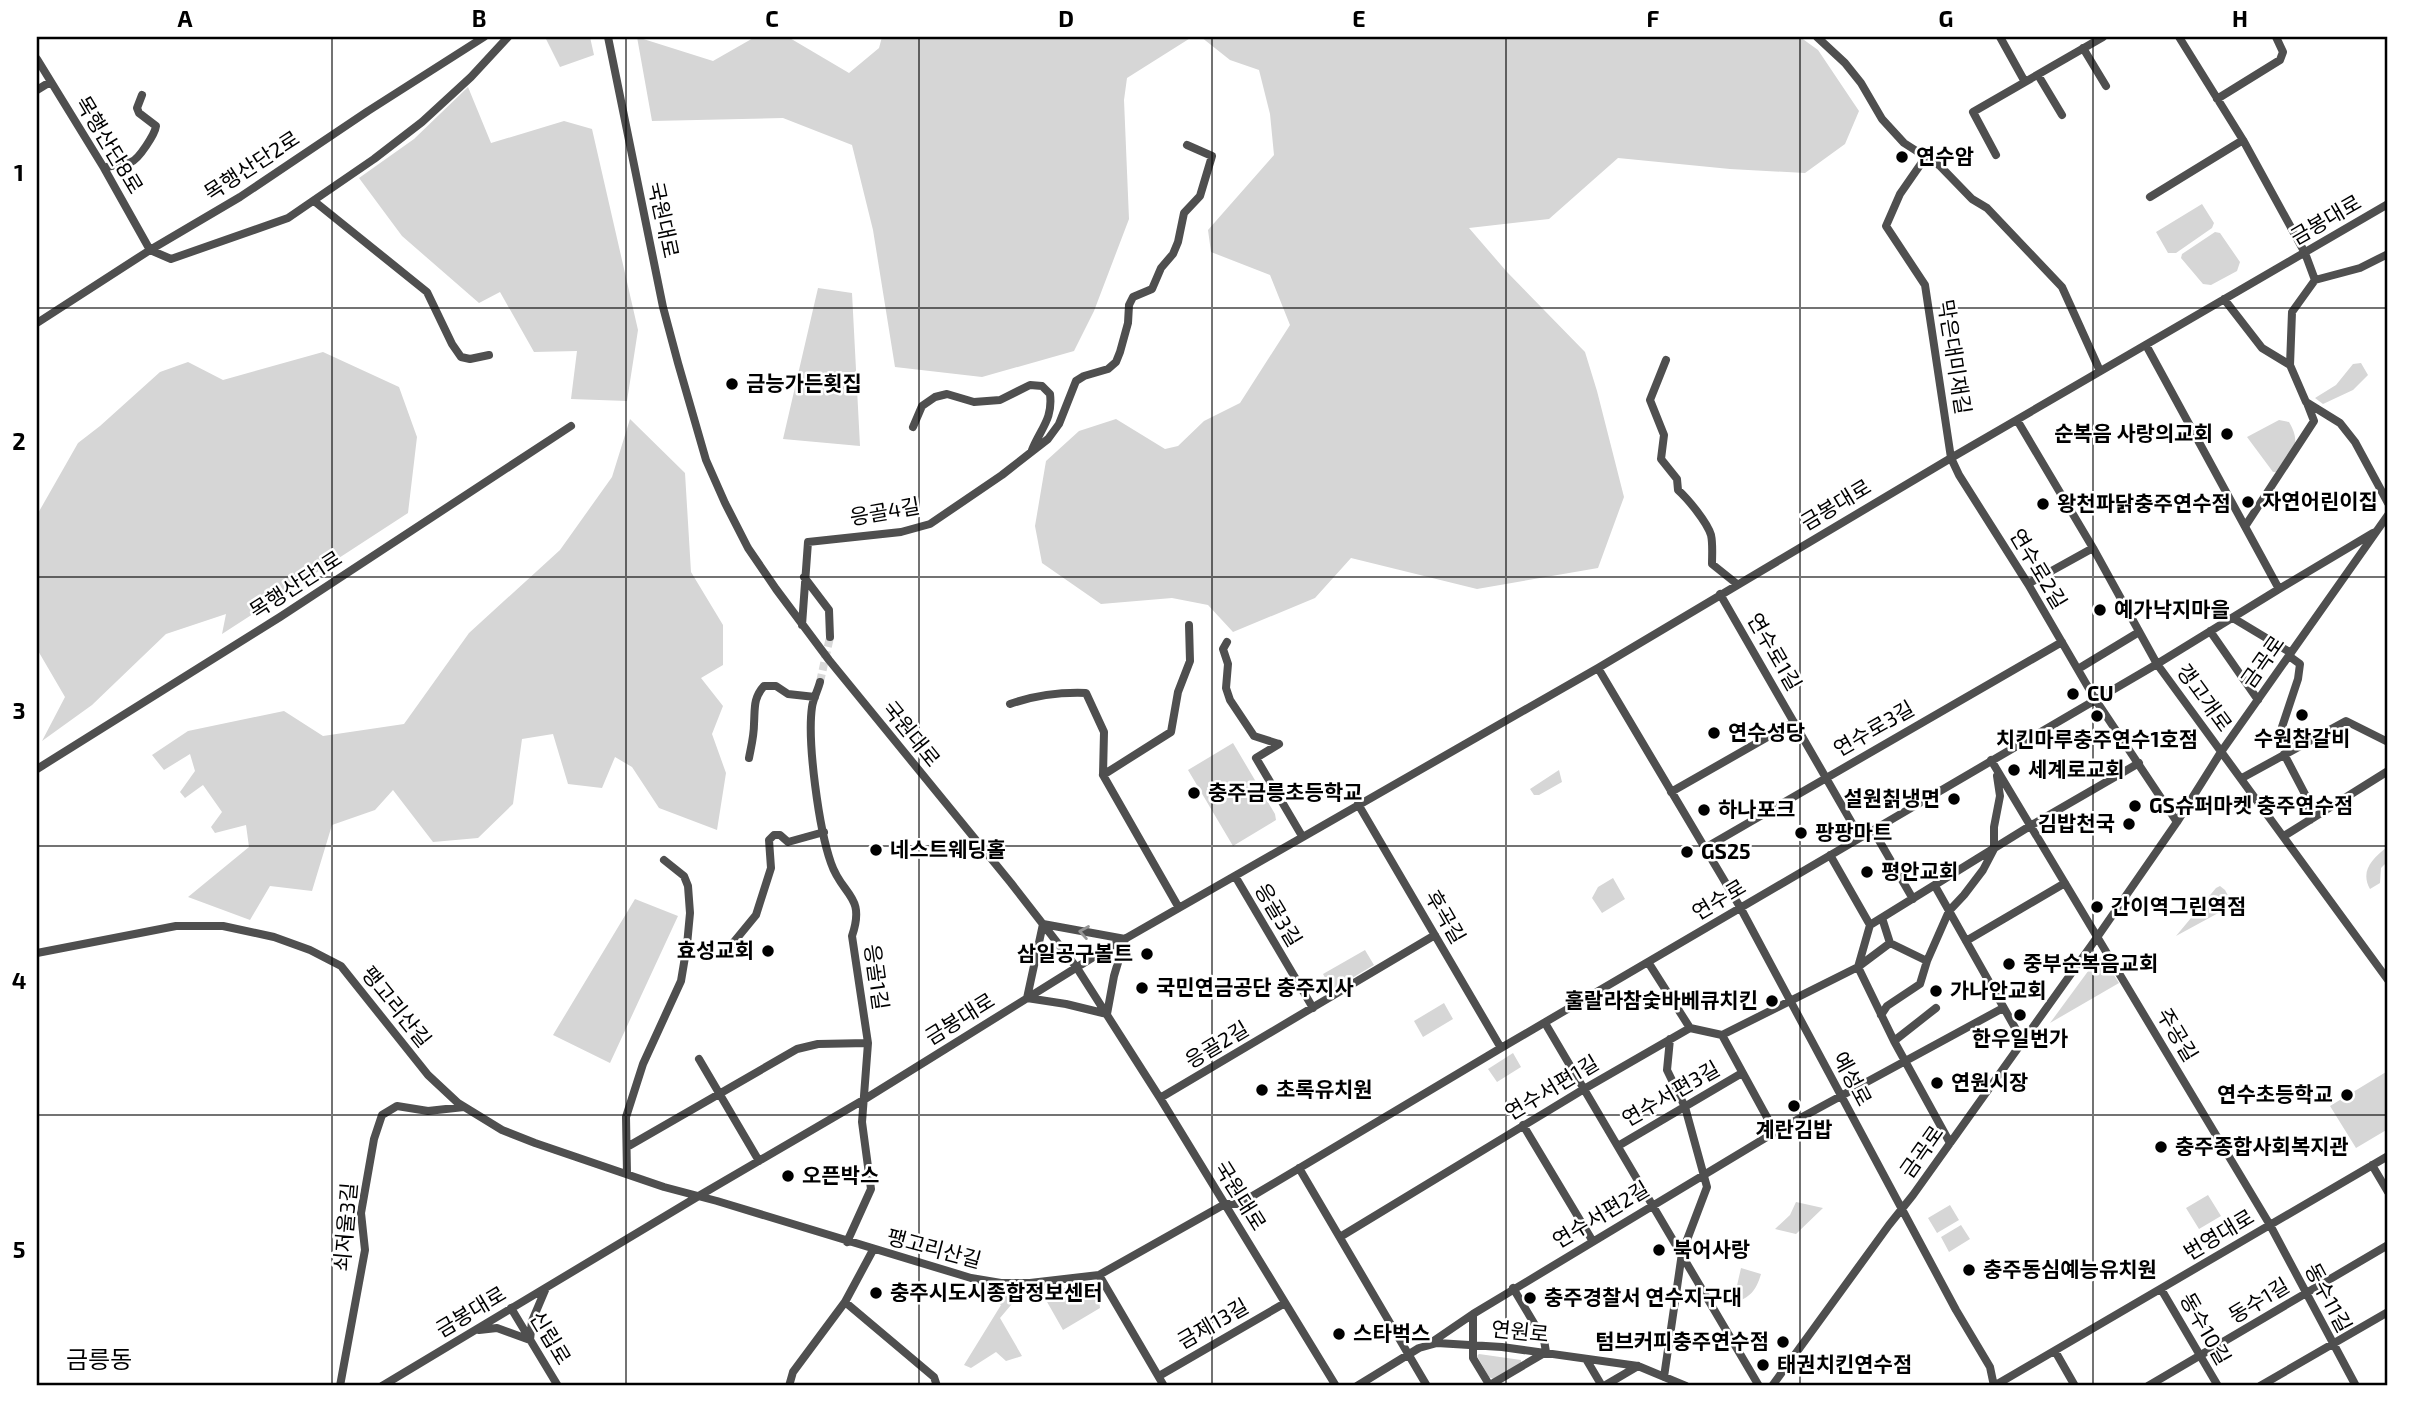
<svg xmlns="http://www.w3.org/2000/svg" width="2425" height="1423" viewBox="0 0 2425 1423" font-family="'Exo 2','Noto Sans KR',sans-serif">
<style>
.green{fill:#d6d6d6}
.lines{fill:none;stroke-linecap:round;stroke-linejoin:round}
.minor-tunnel{stroke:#d9d9d9;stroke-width:8;stroke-dasharray:8 4;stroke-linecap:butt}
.minor{stroke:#4f4f4f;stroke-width:8}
.oneway{stroke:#959595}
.grid{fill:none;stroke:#000;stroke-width:2;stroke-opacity:0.55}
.poi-dot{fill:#000;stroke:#fff;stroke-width:2.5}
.labels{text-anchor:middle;stroke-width:5;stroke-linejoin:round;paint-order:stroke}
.street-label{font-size:21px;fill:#000;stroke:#fff}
.poi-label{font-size:21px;font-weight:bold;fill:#000;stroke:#fff;text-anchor:start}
.quarter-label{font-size:24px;fill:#000;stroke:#fff}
.neatline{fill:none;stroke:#000;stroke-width:2.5}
.grid-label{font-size:23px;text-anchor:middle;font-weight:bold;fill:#000}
</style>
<rect width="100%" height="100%" fill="#fff"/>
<path class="green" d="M545,37H590L594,55L560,67Z
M637,37L713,61L755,37H788L849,73L879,48L882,37H1192L1127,78L1124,100L1129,219L1094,311L1074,351L982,377L895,367L873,230L852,145L783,118L652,121Z
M1201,37H1800L1818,50L1859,111L1845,144L1805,173L1730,169L1618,158L1549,219L1469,228L1507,272L1585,352L1597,391L1624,497L1598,568L1477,589L1351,558L1315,598L1233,632L1208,605L1172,598L1101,604L1042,563L1035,526L1046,461L1079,431L1116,419L1165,449L1178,446L1204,421L1240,403L1290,325L1270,275L1211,252L1208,230L1274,155L1270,114L1259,70L1230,60Z
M468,87L491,143L564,121L592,129L638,330L627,401L571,399L577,351L534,352L500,292L479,303L402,236L359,178L414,139Z
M2202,204L2214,223L2212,228L2176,253H2168L2156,232Z
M2215,232L2220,233L2240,262L2237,271L2211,285L2203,284L2181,258L2182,254Z
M818,288L852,293L860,446L783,439Z
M323,352L399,387L417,437L408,513L222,634L226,614L166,634L92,705L42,741L65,697L37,649V515L78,443L100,426L160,372L188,362L223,380Z
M2361,363L2368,375L2353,390L2323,404L2315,398L2336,385L2353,364Z
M630,419L685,473L691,572L723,625V665L701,678L723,706L712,734L726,773L717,830L659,808L632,767L615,757L602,788L568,784L553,734L522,739L513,804L478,838L433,842L393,790L375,810L332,825L312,891L270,886L250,920L188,897L249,847L246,825L215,833L211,827L222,812L203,785L185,798L180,792L195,771L190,754L164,770L152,755L188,731L284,711L323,736L404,724L469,633L560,550L612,477Z
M2279,420L2289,422C2303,446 2291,451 2277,472H2273L2247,437Z
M1233,743L1275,814L1276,820L1233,846L1188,770Z
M1559,770L1562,782L1539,795H1534L1530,789Z
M2386,848L2388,851V861L2381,868L2380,883L2370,889C2360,871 2372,859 2386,848Z
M1613,878L1625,899L1602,913L1592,898L1598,887Z
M2220,886L2225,890L2233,905L2176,936L2216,888Z
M635,899L678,916L610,1063L553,1035Z
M1365,950L1374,965L1332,990L1323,974Z
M2102,956L2119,983L2050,1023L2097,959Z
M1444,1003L1453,1019L1423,1037L1414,1021Z
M1513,1053L1521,1067L1497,1082L1488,1069Z
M2386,1072L2388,1075V1129L2356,1148L2330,1106Z
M2208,1195L2221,1216L2199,1229L2186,1208Z
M1796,1202L1823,1208L1796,1234L1775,1229L1790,1215Z
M1950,1205L1959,1220L1937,1233L1928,1218Z
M1961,1225L1970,1239L1949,1252L1941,1237Z
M1741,1268L1761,1274C1756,1291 1750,1298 1733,1303Z
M1089,1283L1099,1299L1100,1308L1063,1330L1042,1293Z
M982,1292H1022L1000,1318L1022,1356L1006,1361L996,1352L971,1368L964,1365L1001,1305Z
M1479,1354L1521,1360V1363L1493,1379L1489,1377L1477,1356Z"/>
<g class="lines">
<path class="minor-tunnel" d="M820,682L830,637"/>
<path class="minor" d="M608,37L663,307L678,363L706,460L725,503L748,548L776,589L829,660L1011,883L1077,968L1160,1098L1336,1386
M1817,37L1845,63L1861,83L1882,119L1904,143L1940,166L1972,199L1987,208L2062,287L2100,371
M2000,37L2025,82
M2179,37L2243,140L2305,253L2315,280L2292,312L2290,365
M2083,48L2106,86
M37,59L104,168L150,250L171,259L288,218L374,159L422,122L471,77L508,37
M2038,75L2062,115
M37,90L50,82
M2217,99L2280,60L2283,52L2276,37
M1996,155L1973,112L2103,37
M1925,158L1900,194L1886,226L1925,285L1951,458L1959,475L2028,584L2095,699L2177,822
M104,168C114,164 122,166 131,162C139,159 155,134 156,126L139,113L137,108L142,95
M2150,197L2243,140
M314,201L427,292L452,344L461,357L470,359L489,355
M2315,280L2360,268L2388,254
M2224,299L2262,348L2290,365L2306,402L2340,423L2355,442L2388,503
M37,323L150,250L240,197L368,111L484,37
M1666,360L1650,400L1664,435L1661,459L1677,479L1678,490C1688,499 1707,522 1711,535C1713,544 1712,555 1712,564L1737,584
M2017,420L2093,548L2157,664L2388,980
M913,427L922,406L935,397L947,394L974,402L1000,400L1030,385L1042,386L1050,394C1053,419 1041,428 1032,450
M2246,525L2314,421L2307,403
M804,577L829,610L830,637
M2028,584L2093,548
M2279,589L2373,533
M1720,594L1860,837
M2233,618L2291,653
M802,625L808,542L901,532L930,524L1002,475L1048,439L1059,424L1076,381L1084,376L1108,369L1116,362L1120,352L1128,323L1129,305L1133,297L1152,289L1161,268L1173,254L1178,242L1184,213L1200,196L1212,156L1187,145
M2210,631L2258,700
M1227,642L1223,649L1228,664L1226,688L1230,700L1254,736L1279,744
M2289,656L2300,664L2298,679L2282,727L2291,750
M1598,668L1740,907L1956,1310L1990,1367L1994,1386
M2078,669L2139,632
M820,682C818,690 813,699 812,707C807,742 819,829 831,863C842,896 866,895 852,936L868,1043L862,1122L871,1189L847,1242
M1010,704C1036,695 1059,692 1086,693L1104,732L1103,775L1179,908
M1279,744L1256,758L1302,836
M2284,754L2306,796L2310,820
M749,758C751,747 754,736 754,724C755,709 753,698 764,686H776L788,694L815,697
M1991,760L2270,1225L2356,1386
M37,769L280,617L571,426
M1103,775L1171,732L1178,692L1190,661L1189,625
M2242,778L2346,721L2388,742
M1671,792L1794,722
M1358,804L1501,1048
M1873,830L1913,899
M2284,836L2388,771
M1705,848L2062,642
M1830,855L1870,925
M1235,876L1313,1008
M1935,886L2022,1040
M1882,918L1890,943
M1043,924L1125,939
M1966,941L2065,883
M37,953L176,926H223L274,937L310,950L341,966L428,1075L458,1103L502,1130L535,1143L664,1187L717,1201L971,1278L1001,1283H1030L1099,1275L1225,1204H1239L1501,1048L2157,664L2279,589L2146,345
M724,954L756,915L771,868L769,840L774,835H780L788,842L824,832
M1927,961L1890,943L1858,967L1894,1041L1950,1143
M1648,962L1690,1028
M1027,998L1066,1004L1107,1014
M1027,998L1043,924
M1107,1014L1114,976L1125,939
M1881,1015L1887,1006L1920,984L1927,961L1949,911L1964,895L1983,870L1994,849V827L2000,796L1997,776
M1545,1023L1759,1386
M1722,1035L1775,1132
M1894,1041L1936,1008
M699,1059L759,1161
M1160,1098L1435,935
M1523,1125L1592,1240
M1618,1146L1742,1073
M627,1147L797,1049L818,1044L868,1043
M2372,1165L2388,1192
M1299,1168L1427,1386
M627,1174L626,1117L643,1064L681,981L687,945L690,913L688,886L684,876L664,860
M1340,1237L1584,1089L1690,1028L1722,1035L1858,967L1870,925L2030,826L2139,763
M1099,1275L1164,1386
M2161,1289L2218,1386
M845,1302L934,1377L937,1386
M511,1308L558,1386
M479,1330L497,1328L530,1340L532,1321L546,1288
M1432,1342L1473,1314
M2055,1351L2075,1386
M1586,1359L1602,1386
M1159,1376L1285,1303
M1664,1377L1682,1253L1707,1187L1685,1107L1667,1070L1670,1039
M1490,1385L1546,1352L1544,1340L1513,1288
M340,1386L365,1250L361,1213L374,1139L382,1115L397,1106L428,1111L464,1107
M382,1386L697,1197L865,1099L1095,956L1598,668L1951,458L2388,204
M789,1386L793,1372L845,1302L873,1250
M1357,1386L1419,1348L1437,1343L1502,1347L1638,1366L1686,1386
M1490,1386L1473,1358V1314L1782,1128L2003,1008
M1604,1386L1638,1366
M1772,1386L1889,1225L1913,1195L2098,936L2177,822L2221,752L2388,515
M1994,1386L2388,1156
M2148,1386L2388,1245
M2260,1386L2388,1312"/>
</g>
<defs><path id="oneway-chevron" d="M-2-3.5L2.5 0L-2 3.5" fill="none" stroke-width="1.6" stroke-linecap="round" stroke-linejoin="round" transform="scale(1.75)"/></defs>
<use class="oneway" href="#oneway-chevron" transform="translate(1084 932) rotate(-170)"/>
<path class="grid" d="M332,37V1386M626,37V1386M919,37V1386M1212,37V1386M1506,37V1386M1800,37V1386M2093,37V1386M37,308H2388M37,577H2388M37,846H2388M37,1115H2388"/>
<g class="poi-dot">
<circle cx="1902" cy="157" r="7"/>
<circle cx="732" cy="384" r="7"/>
<circle cx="2227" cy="434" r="7"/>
<circle cx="2248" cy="502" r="7"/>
<circle cx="2043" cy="504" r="7"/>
<circle cx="2100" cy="610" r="7"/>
<circle cx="2073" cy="694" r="7"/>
<circle cx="2302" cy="715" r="7"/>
<circle cx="2097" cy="716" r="7"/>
<circle cx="1714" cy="733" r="7"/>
<circle cx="2014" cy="770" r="7"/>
<circle cx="1194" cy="793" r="7"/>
<circle cx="1954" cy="799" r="7"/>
<circle cx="2135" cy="806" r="7"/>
<circle cx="1704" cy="810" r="7"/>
<circle cx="2129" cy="824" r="7"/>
<circle cx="1801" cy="833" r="7"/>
<circle cx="876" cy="850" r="7"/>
<circle cx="1687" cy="852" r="7"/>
<circle cx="1867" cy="872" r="7"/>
<circle cx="2097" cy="907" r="7"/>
<circle cx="768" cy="951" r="7"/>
<circle cx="1147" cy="954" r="7"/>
<circle cx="2009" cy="964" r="7"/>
<circle cx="1142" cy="988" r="7"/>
<circle cx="1936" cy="991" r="7"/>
<circle cx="1772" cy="1001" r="7"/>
<circle cx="2020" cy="1015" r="7"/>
<circle cx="1937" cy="1083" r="7"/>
<circle cx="1262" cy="1090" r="7"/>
<circle cx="2347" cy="1095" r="7"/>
<circle cx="1794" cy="1106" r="7"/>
<circle cx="2161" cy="1147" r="7"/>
<circle cx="788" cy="1176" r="7"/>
<circle cx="1659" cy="1250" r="7"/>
<circle cx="1969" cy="1270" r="7"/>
<circle cx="876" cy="1293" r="7"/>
<circle cx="1530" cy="1298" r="7"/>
<circle cx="1339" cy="1334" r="7"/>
<circle cx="1783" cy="1342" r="7"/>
<circle cx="1763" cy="1365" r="7"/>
</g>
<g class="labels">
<g class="street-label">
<text transform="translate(109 145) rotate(59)" y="7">목행산단8로</text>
<text transform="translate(252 166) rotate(-33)" y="7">목행산단2로</text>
<text transform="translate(663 220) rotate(78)" y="7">국원대로</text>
<text transform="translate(2326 220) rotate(-30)" y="7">금봉대로</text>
<text transform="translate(1954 357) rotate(81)" y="7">막은대미재길</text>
<text transform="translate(1836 505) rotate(-31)" y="7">금봉대로</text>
<text transform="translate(885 512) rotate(-10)" y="7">응골4길</text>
<text transform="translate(2038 569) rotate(59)" y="7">연수로2길</text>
<text transform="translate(296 585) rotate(-33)" y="7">목행산단1로</text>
<text transform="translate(1774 652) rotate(60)" y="7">연수로1길</text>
<text transform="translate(2263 662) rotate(-55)" y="7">금곡로</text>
<text transform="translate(2204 698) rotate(54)" y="7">갱고개로</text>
<text transform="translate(1874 729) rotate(-30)" y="7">연수로3길</text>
<text transform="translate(911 734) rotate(51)" y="7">국원대로</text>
<text transform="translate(1719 900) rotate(-31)" y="7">연수로</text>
<text transform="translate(1278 915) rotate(59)" y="7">응골3길</text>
<text transform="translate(1445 917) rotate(60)" y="7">후곡길</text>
<text transform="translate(876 977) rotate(82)" y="7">응골1길</text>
<text transform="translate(396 1007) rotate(51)" y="7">팽고리산길</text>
<text transform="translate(960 1019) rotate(-32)" y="7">금봉대로</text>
<text transform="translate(2177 1035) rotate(59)" y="7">주공길</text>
<text transform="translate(1217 1045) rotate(-31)" y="7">응골2길</text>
<text transform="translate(1852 1079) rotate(62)" y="7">예성로</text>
<text transform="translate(1552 1088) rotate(-31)" y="7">연수서편1길</text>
<text transform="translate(1671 1094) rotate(-30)" y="7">연수서편3길</text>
<text transform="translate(1922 1152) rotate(-55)" y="7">금곡로</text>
<text transform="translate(1240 1196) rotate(58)" y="7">국원대로</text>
<text transform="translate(1601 1215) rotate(-31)" y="7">연수서편2길</text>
<text transform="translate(346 1227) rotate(-85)" y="7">쇠저울3길</text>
<text transform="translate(2219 1235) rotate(-31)" y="7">번영대로</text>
<text transform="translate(934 1249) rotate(15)" y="7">팽고리산길</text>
<text transform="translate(2328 1298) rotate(62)" y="7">동수11길</text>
<text transform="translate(2259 1301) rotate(-31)" y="7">동수1길</text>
<text transform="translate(471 1312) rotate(-31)" y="7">금봉대로</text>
<text transform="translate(1213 1324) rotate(-30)" y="7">금제13길</text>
<text transform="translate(2205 1329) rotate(60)" y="7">동수10길</text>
<text transform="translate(1520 1332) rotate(6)" y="7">연원로</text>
<text transform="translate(550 1338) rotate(59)" y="7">신립로</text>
</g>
<g class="poi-label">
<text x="1916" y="164">연수암</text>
<text x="746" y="391">금능가든횟집</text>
<text x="2213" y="441" text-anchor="end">순복음 사랑의교회</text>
<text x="2262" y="509">자연어린이집</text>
<text x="2057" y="511">왕천파닭충주연수점</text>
<text x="2114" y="617">예가낙지마을</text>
<text x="2087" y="701">CU</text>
<text x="1728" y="740">연수성당</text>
<text x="2302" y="746" text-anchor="middle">수원참갈비</text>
<text x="2097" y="747" text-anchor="middle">치킨마루충주연수1호점</text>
<text x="2028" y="777">세계로교회</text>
<text x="1208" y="800">충주금릉초등학교</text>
<text x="1940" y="806" text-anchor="end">설원칡냉면</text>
<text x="2149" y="813">GS슈퍼마켓 충주연수점</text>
<text x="1718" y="817">하나포크</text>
<text x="2115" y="831" text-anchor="end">김밥천국</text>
<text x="1815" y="840">팡팡마트</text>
<text x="890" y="857">네스트웨딩홀</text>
<text x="1701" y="859">GS25</text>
<text x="1881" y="879">평안교회</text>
<text x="2111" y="914">간이역그린역점</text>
<text x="754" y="958" text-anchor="end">효성교회</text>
<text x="1133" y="961" text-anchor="end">삼일공구볼트</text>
<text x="2023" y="971">중부순복음교회</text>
<text x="1156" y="995">국민연금공단 충주지사</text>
<text x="1950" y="998">가나안교회</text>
<text x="1758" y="1008" text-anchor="end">훌랄라참숯바베큐치킨</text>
<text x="2020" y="1046" text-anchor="middle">한우일번가</text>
<text x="1951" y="1090">연원시장</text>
<text x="1276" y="1097">초록유치원</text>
<text x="2333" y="1102" text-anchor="end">연수초등학교</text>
<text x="1794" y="1137" text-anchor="middle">계란김밥</text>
<text x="2175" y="1154">충주종합사회복지관</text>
<text x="802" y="1183">오픈박스</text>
<text x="1673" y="1257">북어사랑</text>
<text x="1983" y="1277">충주동심예능유치원</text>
<text x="890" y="1300">충주시도시종합정보센터</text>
<text x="1544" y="1305">충주경찰서 연수지구대</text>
<text x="1353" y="1341">스타벅스</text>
<text x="1769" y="1349" text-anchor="end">텀브커피충주연수점</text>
<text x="1777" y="1372">태권치킨연수점</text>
</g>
<g class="quarter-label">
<text x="99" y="1368">금릉동</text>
</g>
</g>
<rect width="2425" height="1423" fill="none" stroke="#ffffff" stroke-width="77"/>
<rect x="38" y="38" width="2348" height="1346" class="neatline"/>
<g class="grid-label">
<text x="185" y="27">A</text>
<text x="479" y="27">B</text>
<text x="772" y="27">C</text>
<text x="1066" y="27">D</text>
<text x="1359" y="27">E</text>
<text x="1653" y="27">F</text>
<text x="1946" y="27">G</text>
<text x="2240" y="27">H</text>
<text x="19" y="181">1</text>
<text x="19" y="450">2</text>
<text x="19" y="719">3</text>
<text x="19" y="989">4</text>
<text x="19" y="1258">5</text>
</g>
</svg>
